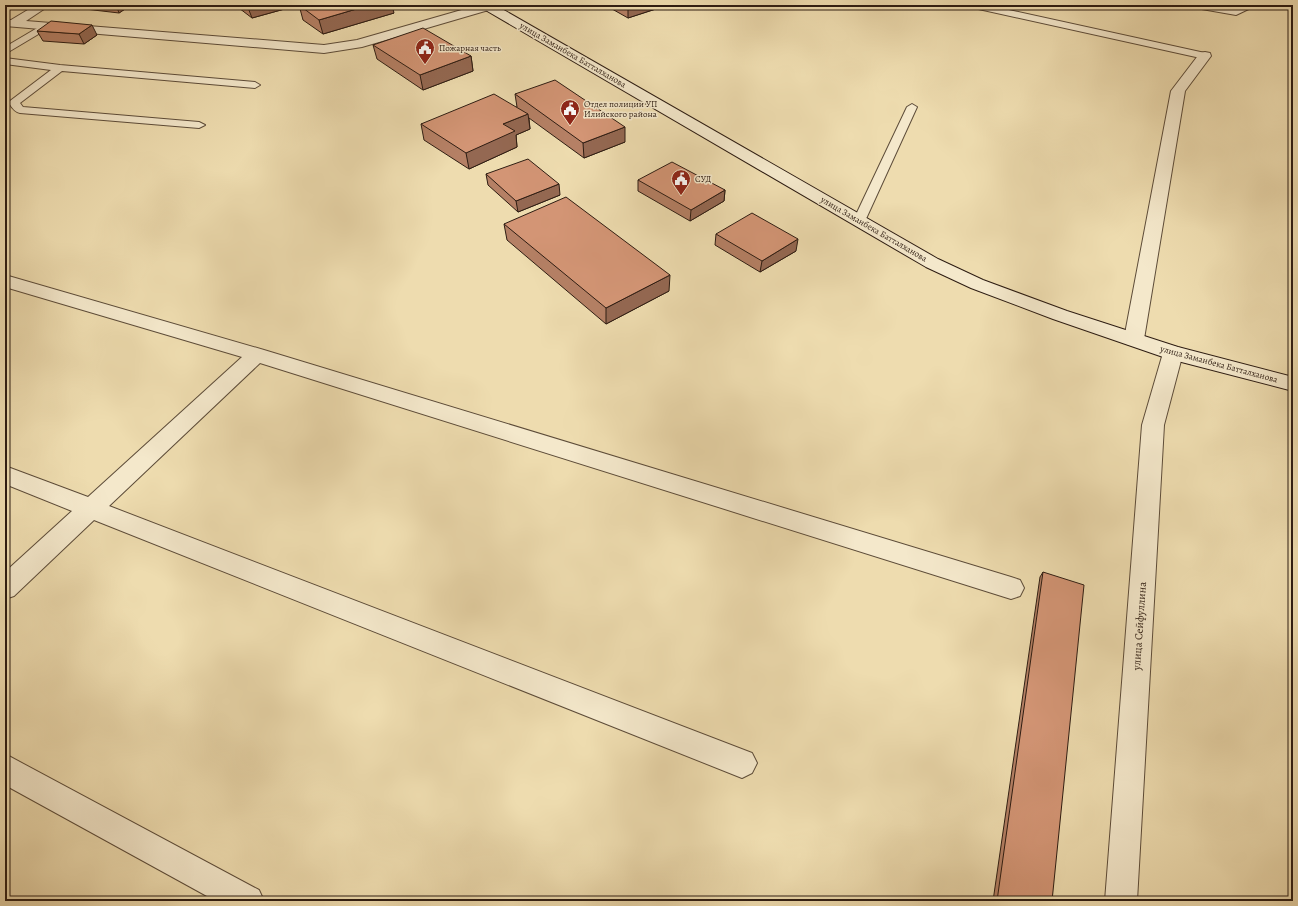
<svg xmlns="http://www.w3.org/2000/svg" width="1298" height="906" viewBox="0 0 1298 906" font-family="Alegreya,serif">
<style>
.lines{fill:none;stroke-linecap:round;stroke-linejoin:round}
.service-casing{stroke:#5d4c39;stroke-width:2}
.minor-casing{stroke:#5d4c39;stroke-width:2}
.tertiary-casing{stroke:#5d4c39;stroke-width:2}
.secondary-casing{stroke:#2d1c12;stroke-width:2}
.service{fill:#f4e8cb;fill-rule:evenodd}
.minor{fill:#f4e8cb;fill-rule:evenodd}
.tertiary{fill:#f4e8cb;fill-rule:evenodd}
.secondary{fill:#f4e8cb;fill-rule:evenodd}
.wall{fill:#b58065;stroke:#2d1c12}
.shaded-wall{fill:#946852;stroke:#2d1c12}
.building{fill:#d39575;stroke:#2d1c12}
.labels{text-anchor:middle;stroke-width:3;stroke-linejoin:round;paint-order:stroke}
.far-poi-label{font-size:9px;fill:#2d1c12;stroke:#f4e8cb;text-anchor:start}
.far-street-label{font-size:9px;fill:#2d1c12;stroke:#f4e8cb}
.street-label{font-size:11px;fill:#2d1c12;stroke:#f4e8cb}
</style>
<rect width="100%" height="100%" fill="#eedcaf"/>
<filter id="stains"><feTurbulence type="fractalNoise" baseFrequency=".005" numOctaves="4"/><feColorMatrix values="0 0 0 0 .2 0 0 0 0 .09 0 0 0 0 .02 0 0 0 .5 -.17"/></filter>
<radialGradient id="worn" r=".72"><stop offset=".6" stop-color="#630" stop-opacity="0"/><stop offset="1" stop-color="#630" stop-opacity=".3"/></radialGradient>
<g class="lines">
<defs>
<path id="service" d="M969,5H986L1205,53L1210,56L1205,59L974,8Z
M1191,5H1212L1235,9L1244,5H1257L1236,15L1196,8Z
M44,24L47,25L49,27L47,29L5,54V47Z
M5,58L60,65L255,82L260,85L255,88L62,71L20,103L23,107L199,122L205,125L199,128L20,113C15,112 12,108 9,103L10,101L51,70L5,64Z
M912,104L917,107L865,221L864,224H854L853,221L907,107Z"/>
<path id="minor" d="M36,5H50L26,21L324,45L357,40L479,5L494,6L492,9L362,47L324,53L5,26V20H11Z
M1205,52L1210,53L1211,56L1185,91L1144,339L1141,344L1134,346L1127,344L1124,339L1171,91L1200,53Z
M5,275L264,350L1011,577L1020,580L1024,588L1020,596L1011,599L260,363L109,506L752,753L757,763L752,773L742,778L94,520L14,596L5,599V572L72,511L5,484V466L88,497L242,357L5,287Z
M5,754L259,890L264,901H216L5,785Z"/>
<path id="tertiary" d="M1173,346L1180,348L1183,353L1164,425L1137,901H1105L1142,425L1163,353L1166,348Z"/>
<path id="secondary" d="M480,5H495L938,259L983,280L1067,311L1178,347L1293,377V391L1166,358L1053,319L971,288L926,267L482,8Z"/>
</defs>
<use href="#service" class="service-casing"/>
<use href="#minor" class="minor-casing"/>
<use href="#tertiary" class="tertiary-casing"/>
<use href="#secondary" class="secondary-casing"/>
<use href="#service" class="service"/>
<use href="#minor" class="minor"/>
<use href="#tertiary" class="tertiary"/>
<use href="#secondary" class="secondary"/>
</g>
<path class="wall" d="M83,5H131L119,13L85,9Z
M235,5H299L252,18Z
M299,5L394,13L323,34L303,20Z
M605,5H668L628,18Z
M37,31L97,35L84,44L43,41Z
M373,45L471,56L473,71L423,90L377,59Z
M515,94L625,142L584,158L529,118L530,129L516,135L517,147L469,169L424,140L421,124L517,107Z
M486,174L560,195L518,212L488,185Z
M638,180L725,190L724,201L690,221L638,191Z
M504,224L669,291L606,324L507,240Z
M716,234L796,251L760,272L715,245Z
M1043,572L1052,901H993L1040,577Z"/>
<path class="shaded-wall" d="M116,5H131L119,13Z
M247,5H299L252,18Z
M370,5H392L394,13L323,34L319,20Z
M628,5H668L628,18Z
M92,25L97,35L84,44L79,34Z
M471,56L473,71L423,90L420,75Z
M528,114L530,129L516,135L517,147L469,169L466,153L503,124Z
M625,127V142L584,158L583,143Z
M559,184L560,195L518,212L516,201Z
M725,190L724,201L690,221L691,210Z
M798,239L796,251L760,272L762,261Z
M670,275L669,291L606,324V308Z"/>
<path class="building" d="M299,5H370L319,20Z
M51,21L92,25L79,34L37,31Z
M423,28L471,56L420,75L373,45Z
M555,80L625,127L583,143L515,94Z
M494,94L528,114L503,124L515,131L466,153L421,124Z
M528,159L559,184L516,201L486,174Z
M672,162L725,190L691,210L638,180Z
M566,197L670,275L606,308L504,224Z
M752,213L798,239L762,261L716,234Z
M1043,572L1084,585L1052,901H997Z"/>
<defs>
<symbol id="civic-pin" viewBox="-11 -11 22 30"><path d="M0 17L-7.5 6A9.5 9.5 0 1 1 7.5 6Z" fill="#8f2418" stroke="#f4e8cb"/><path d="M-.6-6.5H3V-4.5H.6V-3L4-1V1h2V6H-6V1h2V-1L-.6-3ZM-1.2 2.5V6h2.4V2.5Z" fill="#fff"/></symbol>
</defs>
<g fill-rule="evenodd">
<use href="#civic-pin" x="414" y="37" width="22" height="30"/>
<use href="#civic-pin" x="559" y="98" width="22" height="30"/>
<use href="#civic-pin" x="670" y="168" width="22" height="30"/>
</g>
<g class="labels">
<g class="far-poi-label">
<text x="439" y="51">Пожарная часть</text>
<text x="584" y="107">Отдел полиции УП<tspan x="584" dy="10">Илийского района</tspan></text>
<text x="695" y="182">СУД</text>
</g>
<g class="far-street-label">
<text transform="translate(573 55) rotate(30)" y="3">улица Заманбека Батталханова</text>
<text transform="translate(874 229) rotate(30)" y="3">улица Заманбека Батталханова</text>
<text transform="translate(1219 364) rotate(15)" y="3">улица Заманбека Батталханова</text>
</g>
<g class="street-label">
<text transform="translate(1139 626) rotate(-86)" y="4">улица Сейфуллина</text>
</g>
</g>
<rect width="1298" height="906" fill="none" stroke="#eedcaf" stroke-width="20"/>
<rect x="6" y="6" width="1286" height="894" fill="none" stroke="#2d1c12" stroke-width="2"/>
<rect x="10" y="10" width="1278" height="886" fill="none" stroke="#2d1c12"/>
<rect width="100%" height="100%" filter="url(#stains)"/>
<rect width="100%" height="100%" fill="url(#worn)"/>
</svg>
